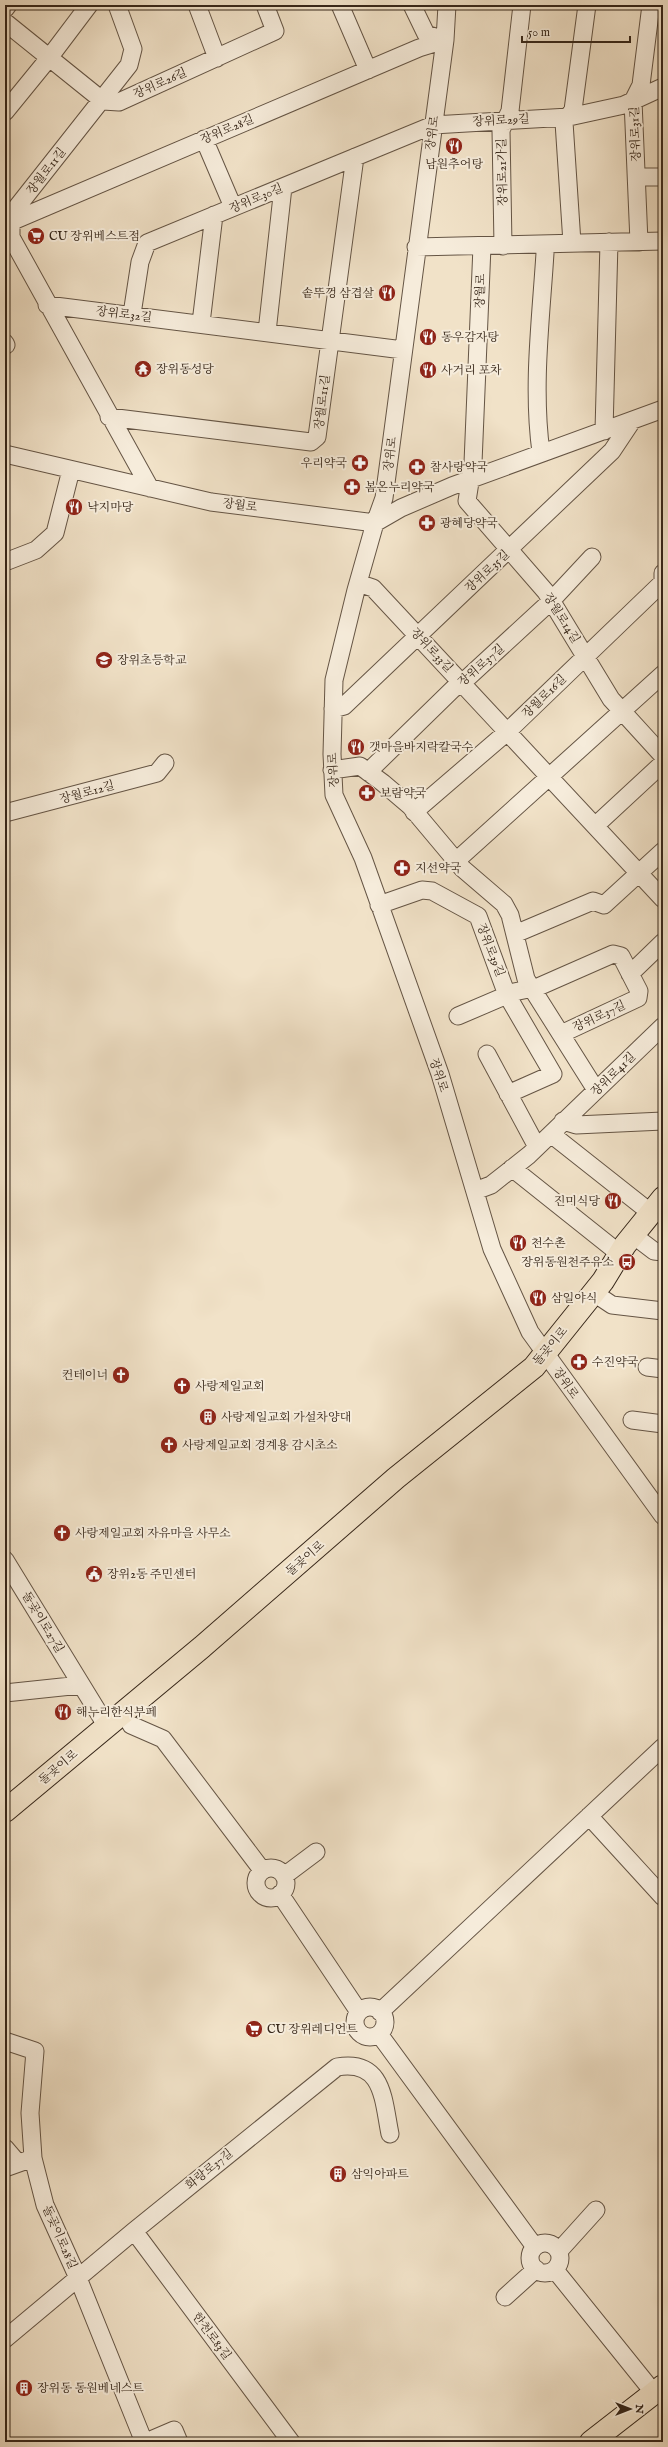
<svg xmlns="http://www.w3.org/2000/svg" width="668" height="2447" viewBox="0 0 668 2447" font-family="'IM FELL English','Noto Serif KR',serif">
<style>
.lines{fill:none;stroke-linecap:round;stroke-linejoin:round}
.minor-casing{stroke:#655545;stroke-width:19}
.major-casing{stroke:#362619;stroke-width:24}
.minor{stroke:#f6ecdb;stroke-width:17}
.major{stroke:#f1e2c8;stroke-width:22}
.labels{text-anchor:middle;stroke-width:4;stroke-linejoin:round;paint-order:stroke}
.street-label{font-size:12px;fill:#362619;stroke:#f6ecdb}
.poi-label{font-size:12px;fill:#362619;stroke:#f6ecdb;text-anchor:start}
</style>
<rect width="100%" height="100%" fill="#f1e2c8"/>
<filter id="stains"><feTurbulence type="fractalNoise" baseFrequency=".005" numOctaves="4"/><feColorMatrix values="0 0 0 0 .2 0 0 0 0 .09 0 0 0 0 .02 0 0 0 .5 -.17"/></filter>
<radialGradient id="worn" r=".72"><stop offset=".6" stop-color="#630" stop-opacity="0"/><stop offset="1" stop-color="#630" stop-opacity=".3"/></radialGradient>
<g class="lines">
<defs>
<path id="minor" d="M117,5L133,49L129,65L17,207L11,222V237L150,488
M197,5L217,58
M340,5L368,70
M412,5L426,34L445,40
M447,5L445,40L384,498L375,523L356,590L334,680L332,754L334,795L363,858L440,1074L492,1249L530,1332L663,1516
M5,9L8,5
M5,22L103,101L119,102L275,31L265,5
M5,112L49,58L89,5
M204,139L233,207
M637,177H663
M6,224L419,48L445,40
M639,242L633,101L641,85L651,5
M572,243L564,122L573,110L587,5
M482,246L473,463L467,501L546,592L611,699L663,756
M503,246L501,130L510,111L522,5
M416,247L663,241
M47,305L403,350
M132,314L140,262L147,243L433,125L569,117L624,105L663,87
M201,323L214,215
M267,332L283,187
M5,343L6,345
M109,417L311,442L317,437L355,157
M604,431L609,242
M541,452C532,387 541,318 545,253L543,244
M5,454L211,502L375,523L401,508L452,486L663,409
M5,562L36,550L55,533L71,470
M358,583L373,588L663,899
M333,709L344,706L612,451L632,421
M332,770L360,766L383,783L410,806L462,868L504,904L510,915L526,979L596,1090
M368,772L453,689L462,683L551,601L592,557
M414,812L507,732L663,582V573
M5,813L157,773L165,763
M595,826L663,763
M456,861L663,674
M379,905L422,890L432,891L478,916L507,995L553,1074L508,1094
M515,934L593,901L604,905L663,851
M630,974L663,942
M458,1016L514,992L538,987L613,954L621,956L639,991L638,998L561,1034
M487,1054L537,1147
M563,1121L576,1125L663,1121
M551,1134L651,1213
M512,1168L620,1254
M475,1191L491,1185L529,1155L663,1026
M633,1235L654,1251L663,1252
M594,1293L612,1305L663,1311
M647,1367L663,1369
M632,1420L663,1424
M5,1560L106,1725
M5,1693L81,1685
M131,1725L163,1739L262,1870
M589,1816L663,1897
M256 1883a15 15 0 1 1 30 0a15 15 0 1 1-30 0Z
M284,1876L316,1852
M280,1894L359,2012
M355 2022a15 15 0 1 1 30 0a15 15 0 1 1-30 0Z
M380,2012L663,1747
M379,2034L535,2247
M5,2041L35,2051L30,2113L33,2158L45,2205L78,2278L144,2442
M5,2148L17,2162
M5,2168L33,2158
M134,2231L291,2442
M530 2258a15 15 0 1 1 30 0a15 15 0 1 1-30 0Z
M559,2251L596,2210
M555,2270L654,2393
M505,2297L536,2269
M5,2339L134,2231L337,2067C384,2059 383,2100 390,2134
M146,2442L174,2430L179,2442"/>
<path id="major" d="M5,1811L202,1647L396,1478L534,1367L603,1281L625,1245L663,1198
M591,2442L663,2386"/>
</defs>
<use href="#minor" class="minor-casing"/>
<use href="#major" class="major-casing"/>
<use href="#minor" class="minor"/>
<use href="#major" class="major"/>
</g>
<defs>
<symbol id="restaurant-disc" viewBox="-11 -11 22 22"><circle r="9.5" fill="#8f2418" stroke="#f6ecdb"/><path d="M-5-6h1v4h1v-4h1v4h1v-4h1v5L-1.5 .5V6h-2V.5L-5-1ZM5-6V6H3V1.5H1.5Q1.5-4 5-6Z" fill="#fff"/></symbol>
<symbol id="supermarket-disc" viewBox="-11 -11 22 22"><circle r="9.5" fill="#8f2418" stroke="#f6ecdb"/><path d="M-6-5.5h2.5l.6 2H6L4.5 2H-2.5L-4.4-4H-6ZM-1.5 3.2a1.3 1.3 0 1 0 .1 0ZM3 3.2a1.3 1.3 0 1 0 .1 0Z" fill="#fff"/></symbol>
<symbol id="temple-disc" viewBox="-11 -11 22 22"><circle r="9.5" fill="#8f2418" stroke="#f6ecdb"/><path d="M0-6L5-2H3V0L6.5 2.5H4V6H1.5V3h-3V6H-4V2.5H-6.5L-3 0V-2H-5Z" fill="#fff"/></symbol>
<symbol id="pharmacy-disc" viewBox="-11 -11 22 22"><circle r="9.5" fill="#8f2418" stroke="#f6ecdb"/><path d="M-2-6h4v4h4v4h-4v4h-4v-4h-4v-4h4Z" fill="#fff"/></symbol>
<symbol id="school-disc" viewBox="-11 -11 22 22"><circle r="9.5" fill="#8f2418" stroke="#f6ecdb"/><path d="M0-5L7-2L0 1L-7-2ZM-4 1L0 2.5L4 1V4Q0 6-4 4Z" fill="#fff"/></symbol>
<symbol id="bus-disc" viewBox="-11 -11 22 22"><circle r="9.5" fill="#8f2418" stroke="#f6ecdb"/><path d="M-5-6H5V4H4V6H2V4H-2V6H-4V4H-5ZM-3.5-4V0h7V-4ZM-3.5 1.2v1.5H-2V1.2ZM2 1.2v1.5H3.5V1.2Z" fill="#fff"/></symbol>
<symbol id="church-disc" viewBox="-11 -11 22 22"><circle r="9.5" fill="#8f2418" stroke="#f6ecdb"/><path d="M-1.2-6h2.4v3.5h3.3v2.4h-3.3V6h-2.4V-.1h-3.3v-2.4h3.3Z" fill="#fff"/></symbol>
<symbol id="building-disc" viewBox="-11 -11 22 22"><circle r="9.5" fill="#8f2418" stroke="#f6ecdb"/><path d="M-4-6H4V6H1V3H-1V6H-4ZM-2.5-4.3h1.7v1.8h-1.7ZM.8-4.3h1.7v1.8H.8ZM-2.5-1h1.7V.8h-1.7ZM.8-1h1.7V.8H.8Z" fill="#fff"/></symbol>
<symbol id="civic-disc" viewBox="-11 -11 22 22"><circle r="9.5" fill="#8f2418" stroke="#f6ecdb"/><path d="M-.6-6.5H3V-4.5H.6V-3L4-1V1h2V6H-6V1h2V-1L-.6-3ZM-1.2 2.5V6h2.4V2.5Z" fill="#fff"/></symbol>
</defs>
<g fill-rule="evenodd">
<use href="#restaurant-disc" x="444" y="136" width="20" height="20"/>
<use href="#supermarket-disc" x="26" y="226" width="20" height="20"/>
<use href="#restaurant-disc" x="377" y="283" width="20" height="20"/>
<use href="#restaurant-disc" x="418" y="327" width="20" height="20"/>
<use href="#temple-disc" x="133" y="359" width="20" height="20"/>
<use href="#restaurant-disc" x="418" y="360" width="20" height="20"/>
<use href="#pharmacy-disc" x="350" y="453" width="20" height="20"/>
<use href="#pharmacy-disc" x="407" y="457" width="20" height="20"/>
<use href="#pharmacy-disc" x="342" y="477" width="20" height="20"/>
<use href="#restaurant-disc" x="64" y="497" width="20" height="20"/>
<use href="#pharmacy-disc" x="417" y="513" width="20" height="20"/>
<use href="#school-disc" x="94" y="650" width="20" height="20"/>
<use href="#restaurant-disc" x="346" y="737" width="20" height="20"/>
<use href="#pharmacy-disc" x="357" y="783" width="20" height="20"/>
<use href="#pharmacy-disc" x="392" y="858" width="20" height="20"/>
<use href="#restaurant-disc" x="603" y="1191" width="20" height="20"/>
<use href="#restaurant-disc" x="508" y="1233" width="20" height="20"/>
<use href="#bus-disc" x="617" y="1252" width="20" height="20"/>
<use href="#restaurant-disc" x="528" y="1288" width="20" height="20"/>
<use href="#pharmacy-disc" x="569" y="1352" width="20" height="20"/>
<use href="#church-disc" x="111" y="1365" width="20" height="20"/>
<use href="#church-disc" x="172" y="1376" width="20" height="20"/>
<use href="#building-disc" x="198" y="1407" width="20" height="20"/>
<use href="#church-disc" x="159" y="1435" width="20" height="20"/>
<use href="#church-disc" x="52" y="1523" width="20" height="20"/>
<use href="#civic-disc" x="84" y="1564" width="20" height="20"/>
<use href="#restaurant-disc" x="53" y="1702" width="20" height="20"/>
<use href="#supermarket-disc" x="244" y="2019" width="20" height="20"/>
<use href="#building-disc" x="328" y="2164" width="20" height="20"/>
<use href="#building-disc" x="14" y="2378" width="20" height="20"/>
</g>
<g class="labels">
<g class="street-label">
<text transform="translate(160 83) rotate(-24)" y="4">장위로26길</text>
<text transform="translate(501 120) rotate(-3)" y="4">장위로29길</text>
<text transform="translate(227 129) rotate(-23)" y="4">장위로28길</text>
<text transform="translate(432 133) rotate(-82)" y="4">장위로</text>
<text transform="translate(635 134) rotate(-92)" y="4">장위로31길</text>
<text transform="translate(46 171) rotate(-52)" y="4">장월로11길</text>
<text transform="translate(502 172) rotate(-91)" y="4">장위로21가길</text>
<text transform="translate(256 198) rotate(-23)" y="4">장위로30길</text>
<text transform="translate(480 291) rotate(-88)" y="4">장월로</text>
<text transform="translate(124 314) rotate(7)" y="4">장위로32길</text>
<text transform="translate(322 402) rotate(-83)" y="4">장월로11길</text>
<text transform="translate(390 454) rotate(-83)" y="4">장위로</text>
<text transform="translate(240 505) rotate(7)" y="4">장월로</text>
<text transform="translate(487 571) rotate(-43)" y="4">장위로35길</text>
<text transform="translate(562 618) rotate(58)" y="4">장월로14길</text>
<text transform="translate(432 650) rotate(47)" y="4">장위로33길</text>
<text transform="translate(481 665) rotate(-41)" y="4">장위로37길</text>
<text transform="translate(544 696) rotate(-44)" y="4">장월로16길</text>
<text transform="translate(333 770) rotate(-93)" y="4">장위로</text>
<text transform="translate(87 792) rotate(-15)" y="4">장월로12길</text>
<text transform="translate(491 950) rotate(69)" y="4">장위로39길</text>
<text transform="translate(599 1016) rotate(-25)" y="4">장위로37길</text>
<text transform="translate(613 1074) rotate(-44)" y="4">장위로41길</text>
<text transform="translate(439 1075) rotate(72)" y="4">장위로</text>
<text transform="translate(550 1346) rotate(-50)" y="4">돌곶이로</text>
<text transform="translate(566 1383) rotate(55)" y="4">장위로</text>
<text transform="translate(305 1558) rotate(-41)" y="4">돌곶이로</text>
<text transform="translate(43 1622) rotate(59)" y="4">돌곶이로27길</text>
<text transform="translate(58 1767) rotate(-40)" y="4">돌곶이로</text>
<text transform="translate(209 2169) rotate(-39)" y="4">화랑로37길</text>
<text transform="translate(60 2237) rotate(66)" y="4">돌곶이로28길</text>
<text transform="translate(212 2336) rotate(53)" y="4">한천로83길</text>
</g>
<g class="poi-label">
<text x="454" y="168" text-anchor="middle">남원추어탕</text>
<text x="49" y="240">CU 장위베스트점</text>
<text x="374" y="297" text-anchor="end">솥뚜껑 삼겹살</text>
<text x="441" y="341">동우감자탕</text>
<text x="156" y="373">장위동성당</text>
<text x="441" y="374">사거리 포차</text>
<text x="347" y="467" text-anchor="end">우리약국</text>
<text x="430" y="471">참사랑약국</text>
<text x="365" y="491">봄온누리약국</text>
<text x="87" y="511">낙지마당</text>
<text x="440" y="527">광혜당약국</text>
<text x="117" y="664">장위초등학교</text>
<text x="369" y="751">갯마을바지락칼국수</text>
<text x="380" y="797">보람약국</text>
<text x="415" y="872">지선약국</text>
<text x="600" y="1205" text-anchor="end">진미식당</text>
<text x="531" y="1247">천수촌</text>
<text x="614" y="1266" text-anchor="end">장위동원천주유소</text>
<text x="551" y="1302">삼일야식</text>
<text x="592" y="1366">수진약국</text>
<text x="108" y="1379" text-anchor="end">컨테이너</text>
<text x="195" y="1390">사랑제일교회</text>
<text x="221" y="1421">사랑제일교회 가설차양대</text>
<text x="182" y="1449">사랑제일교회 경계용 감시초소</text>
<text x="75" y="1537">사랑제일교회 자유마을 사무소</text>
<text x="107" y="1578">장위2동 주민센터</text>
<text x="76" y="1716">해누리한식부페</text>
<text x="267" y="2033">CU 장위레디언트</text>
<text x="351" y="2178">삼익아파트</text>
<text x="37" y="2392">장위동 동원베네스트</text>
</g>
</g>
<rect width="668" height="2447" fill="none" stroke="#f1e2c8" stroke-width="20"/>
<rect x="6" y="6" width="656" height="2435" fill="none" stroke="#362619" stroke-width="2"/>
<rect x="10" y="10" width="648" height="2427" fill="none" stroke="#362619"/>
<g transform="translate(630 2409) rotate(90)" stroke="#f6ecdb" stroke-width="3" paint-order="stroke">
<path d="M0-3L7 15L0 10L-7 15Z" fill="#362619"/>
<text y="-6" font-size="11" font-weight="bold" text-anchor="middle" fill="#362619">N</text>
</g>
<path d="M522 36v6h108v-6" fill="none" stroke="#362619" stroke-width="2"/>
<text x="528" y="36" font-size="12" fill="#362619" stroke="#f6ecdb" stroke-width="3" paint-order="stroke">50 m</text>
<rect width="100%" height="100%" filter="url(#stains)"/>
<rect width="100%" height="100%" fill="url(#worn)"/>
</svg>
